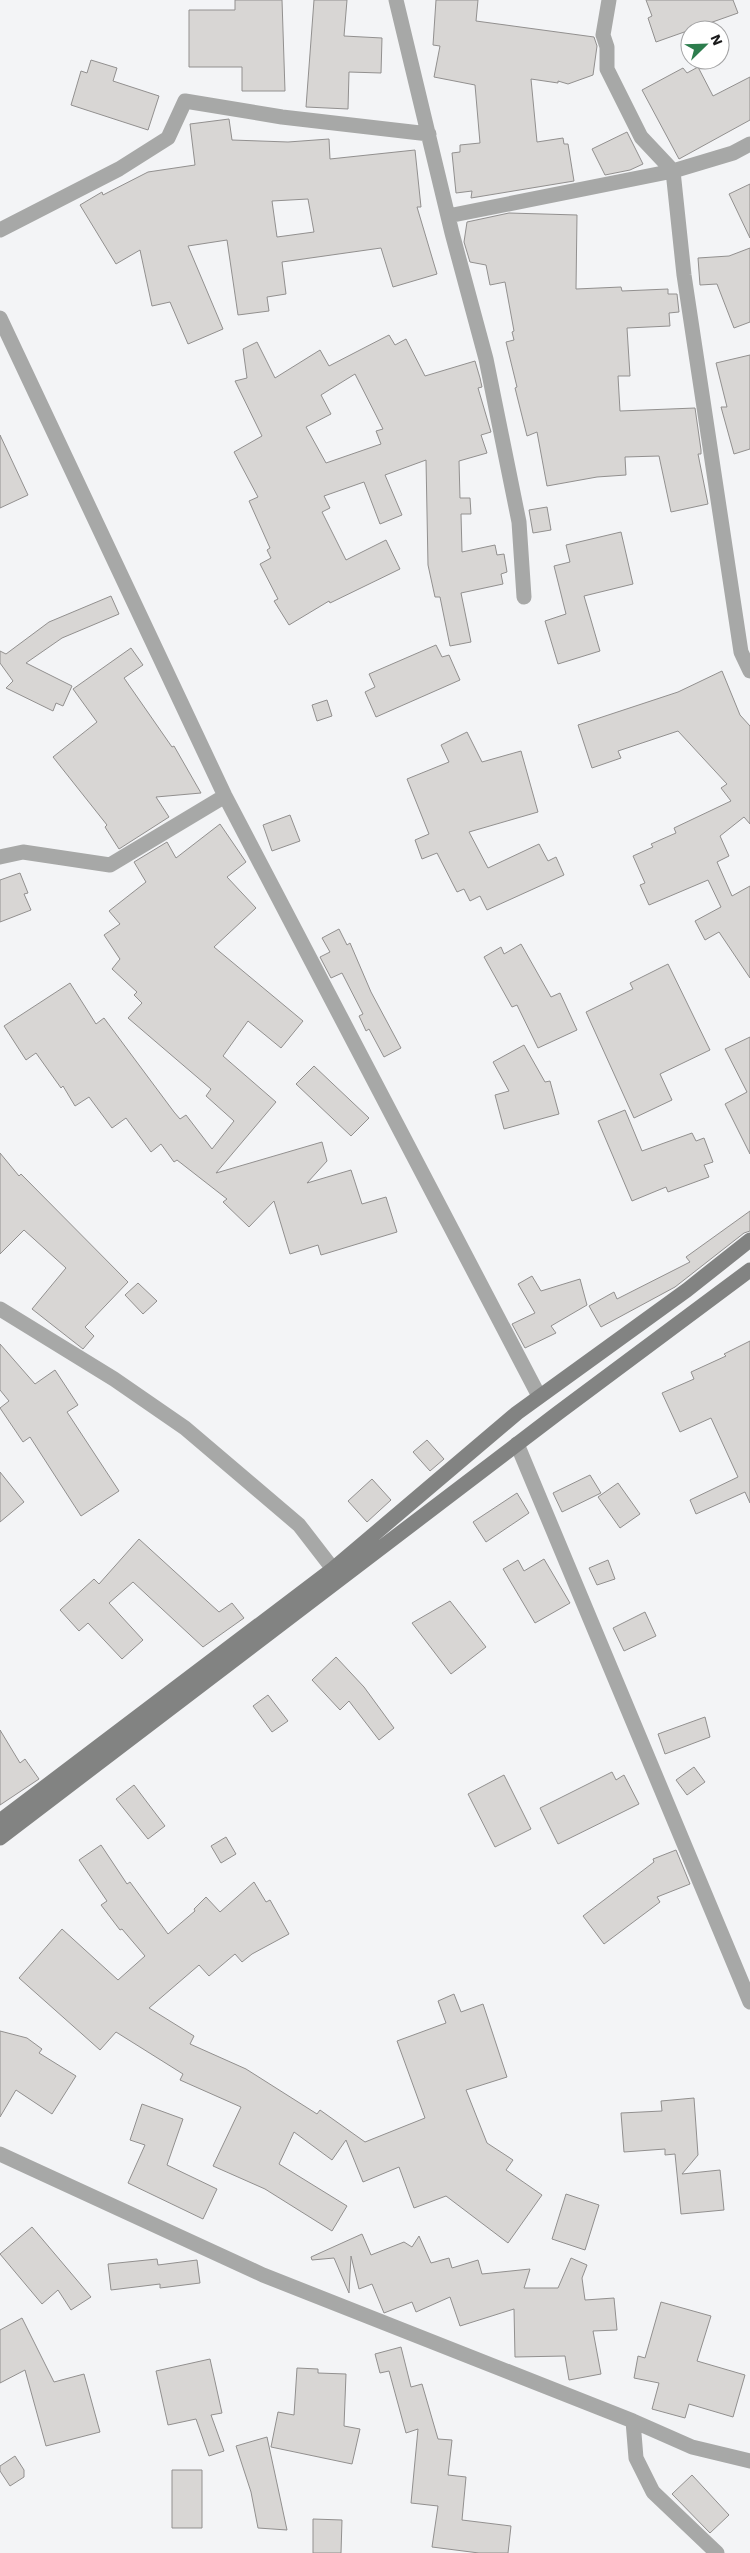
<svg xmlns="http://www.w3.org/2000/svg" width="750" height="2553" viewBox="0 0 750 2553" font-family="'Work Sans',sans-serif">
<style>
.building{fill:#d8d6d4;stroke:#92908f;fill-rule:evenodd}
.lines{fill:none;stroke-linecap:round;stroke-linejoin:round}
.street{stroke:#a7a8a7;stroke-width:15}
.secondary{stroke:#828382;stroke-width:15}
</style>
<rect width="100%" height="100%" fill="#f3f4f6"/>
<path class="building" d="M235,0H282L285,91H242V67H189V10H235Z
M314,0H347L344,36L382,38L381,73L349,72L348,109L306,107Z
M436,0H478L476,21L594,37L597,46L593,75L568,84L558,81V83L531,79L537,142L563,138L564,144H568L574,181L471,198L472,191L456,193L452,153L460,152V145L480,143L475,85L434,77L440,46L433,45Z
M646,0H733L738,13L656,42L648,18L652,16Z
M91,60L117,68L113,81L159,96L148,130L71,105L81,71L87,73Z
M698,67L713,96L750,77V120L679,159L642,90L683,68L687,73Z
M229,119L232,140L288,142L329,139L330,159L415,150L421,207H417L437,274L393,287L381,248L282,262L286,294L267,297L269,311L238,315L227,240L188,246L223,329L188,344L170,302L152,306L140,250L116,264L80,205L102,192L103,195L148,172L195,165L190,124ZM308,199L314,232L277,237L272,201Z
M627,132L643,164L630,170L605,175L592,149Z
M750,184V238L729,194Z
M509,213L577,215L576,289L621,287L622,291L668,289V294H677L679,312L669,313L670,326L627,328L630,376H618L620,411L695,408L701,450V454H698L708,504L671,512L659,456L625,457L626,475L597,477L547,486L537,432L527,436L515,388L517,387L506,342L514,340L512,332L514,331L505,282L490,285L486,265L470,262L464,242L467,222Z
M750,248V322L734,328L717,284L700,285L698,258L729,256Z
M389,335L395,345L406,339L425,376L475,361L480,378L482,387L478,388L491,432L481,435L487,453L459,461L460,498H470L471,514H461L462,552L495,545L497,555L504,554L507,572L501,574L503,584L461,593L471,642L450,646L440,597H435L428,565L426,460L385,475L402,515L380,524L364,482L324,496L330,508L322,512L346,560L386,540L400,569L330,603L329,601L289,625L274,601L278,599L260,564L271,558L267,550L270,548L249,501L258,497L234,452L262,436L235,381L247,378L243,349L257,342L275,378L320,350L329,366ZM355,374L383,429L376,431L381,444L326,463L306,427L331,414L321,395Z
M750,355V449L734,454L721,407H727L716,363Z
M0,435L28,495L0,508Z
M547,507L551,530L533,533L529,510Z
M621,532L633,584L584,596L600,651L558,664L545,621L566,614L554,566L570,562L566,545Z
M111,596L119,614L62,638L26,663L72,686L63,706L56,703L53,711L6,688L13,681L0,663V651L6,654L49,622Z
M436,645L442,657L449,655L460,680L376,717L365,692L375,687L369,674Z
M131,648L143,665L124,678L172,747L174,746L201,793L156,797L169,817L119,849L105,827L107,825L53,757L97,722L73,689Z
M722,671L740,715L750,726V824L744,817L720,836L729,856L717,862L732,896L750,886V978L719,932L705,940L695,921L721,907L708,880L649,905L640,885L645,883L633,856L653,847L651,844L676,833L674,828L731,801L721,788L727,784L678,731L618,751L621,758L592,768L578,725L678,692Z
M327,700L332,716L317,721L312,705Z
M467,732L482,762L521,751L538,812L469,832L488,868L539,844L548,861L556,857L564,875L487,910L480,896L470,901L464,889L457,892L437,853L422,859L415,840L429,834L407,779L449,762L441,745Z
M290,815L300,841L272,851L263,825Z
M220,824L246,862L227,877L256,908L214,947L303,1021L281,1048L248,1021L223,1056L276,1102L216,1173L322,1142L327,1161L307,1183L351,1170L362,1204L386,1197L397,1232L321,1255L318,1245L290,1254L274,1201L249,1227L223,1202L227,1199L177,1160L174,1162L161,1144L151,1152L126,1118L112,1128L89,1097L75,1106L63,1086L61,1088L36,1053L26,1060L4,1026L70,983L96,1024L104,1018L174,1112L180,1119L186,1115L212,1149L234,1121L206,1096L211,1089L128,1018L142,1003L134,995L137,992L112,969L120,959L104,935L120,924L109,911L146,882L134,862L167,842L176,858Z
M20,873L28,893L24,894L31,910L0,922V880Z
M339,929L347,945L350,943L371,992L401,1048L384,1057L369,1029L366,1031L359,1016L363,1014L342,973L331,978L320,957L330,952L322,938Z
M521,944L551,997L560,993L577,1030L538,1048L517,1005L512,1007L484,957L501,947L504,954Z
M668,964L710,1050L660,1074L672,1100L634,1118L586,1012L633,989L630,983Z
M750,1037V1154L725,1104L747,1092L725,1049Z
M524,1045L545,1082L550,1081L559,1114L504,1129L495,1095L509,1091L493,1062Z
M314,1066L369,1118L351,1136L296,1084Z
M625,1110L642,1151L692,1133L696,1141L704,1138L713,1162L704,1165L709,1177L668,1192L666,1187L632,1201L598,1121Z
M0,1153L19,1176L21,1174L128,1282L85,1327L94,1336L83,1349L32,1309L66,1268L24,1230L0,1254Z
M750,1211V1231L744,1233L675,1287L601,1327L589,1306L614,1292L617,1299L690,1262L686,1257Z
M532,1276L541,1291L580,1279L587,1305L551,1326L556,1333L525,1348L512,1324L535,1313L518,1284Z
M138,1283L157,1301L143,1314L125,1295Z
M750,1341V1503L745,1492L696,1514L690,1500L738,1477L711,1418L680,1432L662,1393L694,1379L691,1372L726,1356L724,1354Z
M0,1344L35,1384L55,1370L78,1405L67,1412L119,1491L81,1516L30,1437L23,1442L0,1408L9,1401L0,1390Z
M427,1440L444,1459L430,1471L413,1452Z
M0,1472L24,1502L0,1522Z
M590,1475L601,1493L562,1512L553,1493Z
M372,1479L391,1500L367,1522L348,1501Z
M618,1483L640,1514L620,1528L598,1497Z
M517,1493L529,1513L486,1542L473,1522Z
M139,1539L219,1612L232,1603L244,1618L203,1647L133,1582L109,1603L143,1640L122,1659L88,1623L79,1631L60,1610L94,1579L99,1584Z
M544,1559L570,1603L535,1623L503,1569L518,1560L524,1571Z
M608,1560L615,1579L597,1585L589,1568Z
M450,1601L486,1647L451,1674L412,1623Z
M645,1612L656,1636L624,1651L613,1628Z
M336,1657L364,1687L394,1728L379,1740L349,1701L340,1710L312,1680Z
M268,1695L288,1721L272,1732L253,1706Z
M705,1717L710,1737L665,1754L658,1734Z
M0,1730L20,1763L25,1759L39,1779L0,1805Z
M694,1767L705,1782L687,1795L676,1780Z
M612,1772L616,1780L624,1775L639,1804L558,1844L540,1808Z
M504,1775L531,1829L495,1847L468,1794Z
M134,1785L165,1826L148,1839L116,1799Z
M226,1837L236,1854L221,1863L211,1846Z
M101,1845L127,1884L130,1882L168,1934L195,1911L194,1909L206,1897L220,1912L254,1882L266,1902L270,1900L289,1934L252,1954L242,1962L235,1954L209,1976L199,1965L149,2008L194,2036L190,2044L246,2069L317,2114L320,2110L365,2142L425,2118L397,2041L446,2023L438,2001L454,1994L461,2012L483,2004L507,2077L466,2090L487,2143L513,2160L506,2170L542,2195L508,2243L446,2196L414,2208L399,2167L363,2182L346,2140L332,2160L294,2132L279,2164L347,2206L332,2231L265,2189L213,2166L241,2107L180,2080L183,2074L116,2032L100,2050L19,1978L62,1929L118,1980L145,1956L122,1929L120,1930L101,1905L107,1901L79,1860Z
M676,1850L690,1884L657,1897L660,1902L604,1944L583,1916L654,1862L653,1859Z
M0,2031L27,2038L42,2049L39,2053L76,2076L52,2114L16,2090L0,2117Z
M694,2098L698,2155L682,2174L720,2170L724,2210L681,2214L675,2154L665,2155V2149L624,2152L621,2113L662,2111L661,2101Z
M142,2104L183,2119L167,2165L217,2189L203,2219L128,2183L145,2145L130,2140Z
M566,2194L599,2205L585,2250L552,2239Z
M32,2227L76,2279L91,2297L71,2310L58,2290L42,2304L0,2254Z
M362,2234L371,2255L404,2242L412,2247L419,2236L431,2263L449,2258L452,2268L478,2260L482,2274L530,2269L524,2288H558L571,2258L587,2265L582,2278L585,2300L614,2298L617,2330L593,2331L601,2374L569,2380L565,2356L515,2357L514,2309L460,2326L450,2297L416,2312L412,2302L384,2313L372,2284L359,2289L351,2256L349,2293L334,2258L312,2260L311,2257Z
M157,2259L158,2265L197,2260L200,2283L160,2288V2284L111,2290L108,2264Z
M661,2302L711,2316L697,2361L745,2375L733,2417L689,2404L685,2418L652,2409L659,2383L634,2378L638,2356L645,2358Z
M22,2318L54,2382L84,2374L100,2432L46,2446L25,2370L0,2383V2330Z
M401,2347L411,2387L422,2384L438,2439L452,2440L448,2475L466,2477L462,2520L511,2526L508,2553H479L432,2547L438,2506L411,2503L418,2429L406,2433L389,2371L380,2373L375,2354Z
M210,2359L222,2413L211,2415L224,2451L209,2456L196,2419L168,2425L156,2371Z
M297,2368L318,2369V2373L346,2374L344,2426L360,2429L352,2464L271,2447L278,2412L294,2415Z
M267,2437L287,2530L258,2528L251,2492L236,2446Z
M15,2456L24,2470V2477L10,2486L0,2471V2466Z
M172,2470H202V2528H172Z
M692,2475L729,2515L710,2533L672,2494Z
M313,2519L342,2520L341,2553H313Z"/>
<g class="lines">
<path class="street" d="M396,0L452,233L486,359L519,522L524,597
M609,0L603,35L607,47V69L641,137L673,171L684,275L741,652L750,671
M448,216L673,171L733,153L750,144
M0,230L119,169L168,138L185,101L282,117L429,134
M0,318L225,796L539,1396
M0,857L23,852L110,865L225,796
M0,1309L114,1379L185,1428L299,1525L333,1569
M517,1444L750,2002
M0,2154L263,2275L633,2421L692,2447L750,2461
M633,2421L636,2458L653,2492L717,2553"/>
<path class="secondary" d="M0,1821L333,1569L517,1413L687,1290L750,1240
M0,1838L558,1413L750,1270"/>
</g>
<g transform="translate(705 45) rotate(67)"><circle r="24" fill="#ffffff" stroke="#a3a3a4"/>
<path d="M0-4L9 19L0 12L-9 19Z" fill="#2d7d4d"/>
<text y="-8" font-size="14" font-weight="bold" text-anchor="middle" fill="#1a1a1b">N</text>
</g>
</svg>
